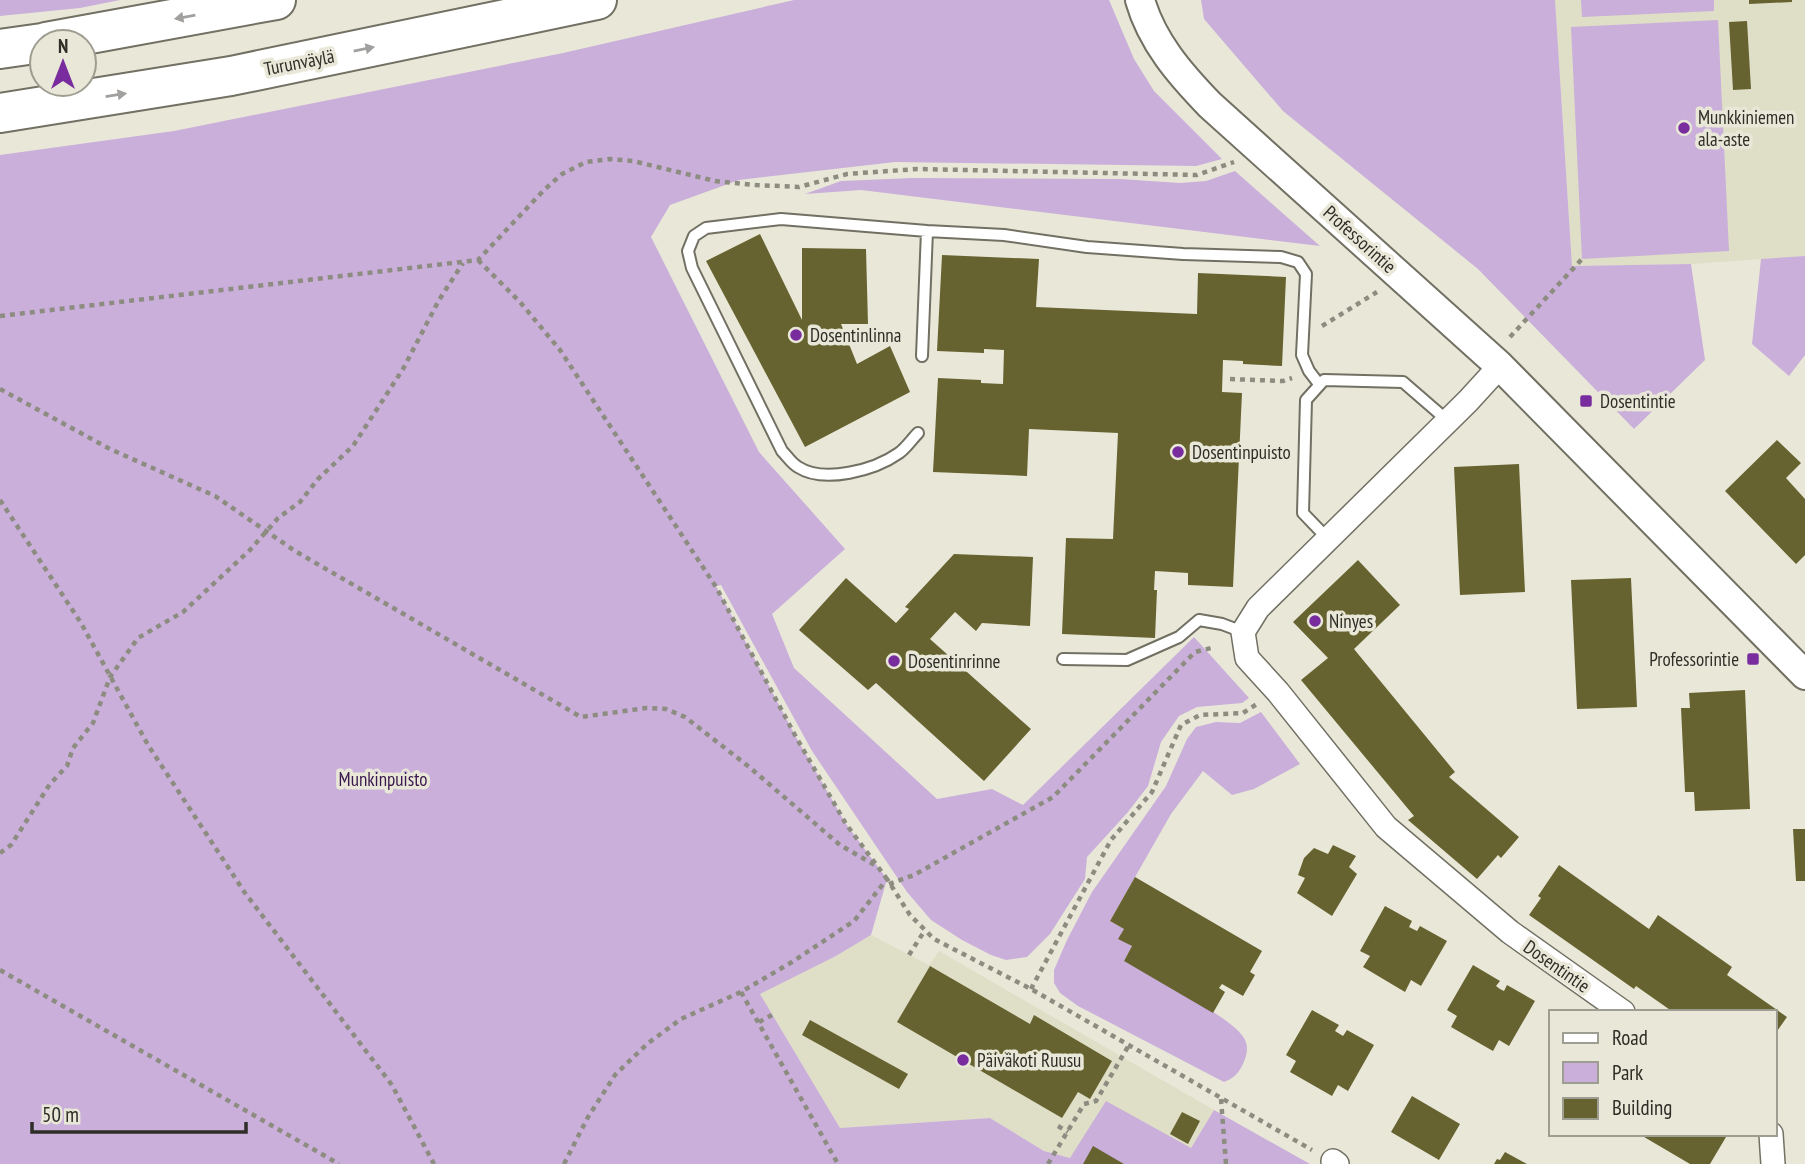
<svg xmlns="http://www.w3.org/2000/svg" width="1805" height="1164" viewBox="0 0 1805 1164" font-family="'PT Sans Narrow',sans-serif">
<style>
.built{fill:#dfdec7}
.green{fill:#c9afda}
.building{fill:#676331}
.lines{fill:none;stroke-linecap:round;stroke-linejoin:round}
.service-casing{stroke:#717063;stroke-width:14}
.minor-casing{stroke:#717063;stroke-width:26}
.tertiary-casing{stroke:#717063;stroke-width:32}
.motorway-casing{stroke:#717063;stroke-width:42}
.path{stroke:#8d8c81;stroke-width:4.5;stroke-dasharray:5 5;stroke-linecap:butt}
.service{stroke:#fff;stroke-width:10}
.minor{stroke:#fff;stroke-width:23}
.tertiary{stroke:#fff;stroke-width:28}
.motorway{stroke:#fff;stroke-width:38}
.oneway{fill:#a1a09e}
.poi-dot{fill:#782c9e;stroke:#e9e8d8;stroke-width:2.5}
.labels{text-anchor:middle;stroke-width:7;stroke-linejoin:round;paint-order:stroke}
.street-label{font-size:19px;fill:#2e2d27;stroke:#e9e8d8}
.poi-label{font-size:19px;fill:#2e2d27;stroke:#e9e8d8;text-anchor:start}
.park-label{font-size:19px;fill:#3a174e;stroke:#e9e8d8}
</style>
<rect width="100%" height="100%" fill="#e9e8d8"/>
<path class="built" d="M1555,0H1805V256L1691,264L1572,266Z
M871,935L929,965L939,951L1214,1110L1191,1148L1070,1158L1044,1151L990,1118L840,1128L760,994L836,956Z"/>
<path class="green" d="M0,0H120L80,8L0,16Z
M794,0H1109L1134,59L1154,91L1222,159L1196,166L895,162L739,180L670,205L651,237L759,452L845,549L772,614L794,668L937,799L992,789L1023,805L1194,637L1249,698L1242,703L1197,707L1179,716L1161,742L1148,786L1128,812L1087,857L1085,879L1050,934L1027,957L1006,960L991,955L962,940L931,920L907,892L812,751L721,585L716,586L796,737L846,824L887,879L871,935L836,956L760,994L840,1128L990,1118L1044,1151L1070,1158L1106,1101L1191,1148L1214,1110L1310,1164H0V155L174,131L563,53Z
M1201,0H1555L1572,266L1691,264L1705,360L1634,429L1478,269L1283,111L1204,19Z
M1581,0H1714V11L1582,17Z
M1718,20L1729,251L1582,259L1571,27Z
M1235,171L1320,246L861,190L805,194L841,181L912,178L1120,179L1180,183L1206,181Z
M1805,256V355L1789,376L1752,344L1761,259Z
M1261,712L1300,764L1254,789L1232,795L1203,771L1171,814L1110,921L1124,929L1119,939L1132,946L1124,961C1149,975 1232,1017 1244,1038C1249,1047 1247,1055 1243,1064C1238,1074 1234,1078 1224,1082L1078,1006L1060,993L1054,983V970L1067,940L1092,892L1166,786L1187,739L1196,727L1216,722L1240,723Z"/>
<path class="building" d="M1749,0H1792V2L1749,4Z
M1747,21L1751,89L1733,90L1729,22Z
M760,234L802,320V248L866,249L868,324H841L857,364L890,346L910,392L805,447L706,261Z
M942,255L1039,259L1036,307L1197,314L1198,273L1286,277L1282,366L1243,364V361L1223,360L1222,392L1242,393L1233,587L1188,585V573L1155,571L1154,590H1157L1155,638L1062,634L1066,538L1113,539L1118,433L1029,429L1027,476L933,472L938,378L981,380V383L1003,384L1004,350L984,349V353L937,351Z
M1777,440L1801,463L1786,478L1805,499V555L1796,564L1725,491Z
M1519,464L1525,592L1460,595L1454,467Z
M954,554L1033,557L1030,626L982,623L976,631L955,612L930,639L1031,729L984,781L876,683L868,690L799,630L846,578L896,623L909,609L905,607Z
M1358,560L1400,605L1354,649L1455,772L1449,777L1519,837L1501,858L1498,855L1477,879L1408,820L1414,816L1301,680L1328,658L1293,622Z
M1631,578L1637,707L1577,709L1571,580Z
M1745,690L1750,809L1695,811L1694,792H1685L1681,708H1690L1689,693Z
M1793,829H1805V881H1796Z
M1333,845L1356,856L1349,867L1357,874L1332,916L1297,893L1305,878L1298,875L1304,858L1314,848L1328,854Z
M1559,865L1649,929L1658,915L1732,967L1727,975L1787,1017L1775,1034V1012H1673L1636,986L1634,989L1529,915L1541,898L1538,896Z
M1135,877L1262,951L1250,972L1255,975L1243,996L1222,984L1219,988L1225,992L1213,1013L1124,961L1132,946L1118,939L1124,929L1110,921Z
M1385,906L1412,921L1409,927L1417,931L1420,926L1447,941L1421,986L1411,980L1405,992L1363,967L1370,956L1360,951Z
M1473,965L1500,981L1496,986L1500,989L1504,991L1507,985L1535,1001L1509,1046L1499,1040L1493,1051L1451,1027L1457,1016L1447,1010Z
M930,966L1030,1024L1034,1015L1112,1061L1090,1099L1078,1092L1062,1118L897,1022Z
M1312,1010L1339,1025L1335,1031L1343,1036L1347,1030L1374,1045L1348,1091L1338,1085L1332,1096L1290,1072L1296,1061L1286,1055Z
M810,1020L908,1074L899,1089L802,1035Z
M1412,1096L1460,1124L1439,1160L1391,1132Z
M1182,1112L1200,1121L1188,1144L1170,1134Z
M1639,1134H1722L1726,1137L1710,1164H1690Z
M1093,1146L1124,1164H1083Z
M1505,1152L1527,1164H1494L1497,1159L1500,1160Z"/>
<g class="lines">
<defs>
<path id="service" d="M922,356L927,231
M918,433C912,439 906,448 899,453C875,470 824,484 798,467C792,464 787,456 782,451L692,268L688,251L694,236L706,228L781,219L927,231L1004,235L1087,247L1183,254L1281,257L1298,262L1306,274L1302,355L1309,371L1319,384
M1328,539L1303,513L1306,400L1324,380L1403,382L1448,421
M1063,659L1127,660L1179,637L1199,620L1222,624L1243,632"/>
<path id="minor" d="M1500,366L1468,401L1258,608L1243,632L1247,658L1278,692L1386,827L1510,932L1623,1012
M1771,1134L1773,1164
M1333,1161L1337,1164"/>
<path id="tertiary" d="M1140,0C1152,42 1180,74 1210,105L1500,366L1805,675"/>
<path id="motorway" d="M46,42L276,0
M0,49L42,43
M0,113L231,76L597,0"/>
</defs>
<use href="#service" class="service-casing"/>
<use href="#minor" class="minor-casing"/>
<use href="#tertiary" class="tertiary-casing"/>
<use href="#motorway" class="motorway-casing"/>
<path class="path" d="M478,260L520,302L560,350L716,587L796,737L846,824L887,879
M0,316L478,260L544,190L562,174L586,162L610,159L633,161L715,181L756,185L799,187L847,174L917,169L1197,175L1234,162
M1322,326L1377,292
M1510,337L1582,259
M1230,379L1283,381L1292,378
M0,389L110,449L215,496L295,551L581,717L646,708L666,709L685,717L748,766L840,845L878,867
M0,500L81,623L148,745L245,893L392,1085L434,1164
M0,853L11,845L50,784L67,766L73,748L93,723L110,677L138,638L183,612L250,550L278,518L300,502L318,479L353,446L403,369L439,300L463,263
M889,884L914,875L1053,797L1195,652L1215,647
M909,955L925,930
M0,970L339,1164
M1031,989L1111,840L1152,792L1181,725L1200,715L1243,713L1257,704
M741,992L838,1164
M759,1022L772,1015
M1221,1099L1226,1164
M1058,1126L1068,1132
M564,1164L588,1117L615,1075L647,1044L681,1019L741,992L792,962L854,921L887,879L910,915L934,939L1031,989L1312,1150
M1048,1164L1084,1104L1096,1101L1129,1045"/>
<use href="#service" class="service"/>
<use href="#minor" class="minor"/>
<use href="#tertiary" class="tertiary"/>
<use href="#motorway" class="motorway"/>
</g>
<defs><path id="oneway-solid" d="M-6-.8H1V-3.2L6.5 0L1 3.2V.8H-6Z" transform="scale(1.75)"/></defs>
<g class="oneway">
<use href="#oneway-solid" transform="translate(185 17) rotate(170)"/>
<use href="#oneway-solid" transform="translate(364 49) rotate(-11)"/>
<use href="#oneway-solid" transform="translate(116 95) rotate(-9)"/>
</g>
<g class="poi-dot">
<circle cx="1684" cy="128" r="7"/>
<circle cx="796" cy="335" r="7"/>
<rect x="1579" y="394" width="14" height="14" rx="3.5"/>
<circle cx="1178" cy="452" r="7"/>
<circle cx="1315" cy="621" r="7"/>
<rect x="1746" y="652" width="14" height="14" rx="3.5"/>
<circle cx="894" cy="661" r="7"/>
<circle cx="963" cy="1060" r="7"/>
</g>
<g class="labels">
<g class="street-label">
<text transform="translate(299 62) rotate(-11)" y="7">Turunväylä</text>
<text transform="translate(1360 239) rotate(42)" y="7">Professorintie</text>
<text transform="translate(1557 966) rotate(35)" y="7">Dosentintie</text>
</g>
<g class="poi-label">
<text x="1698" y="124">Munkkiniemen<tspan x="1698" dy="22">ala-aste</tspan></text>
<text x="810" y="342">Dosentinlinna</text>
<text x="1600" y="408">Dosentintie</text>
<text x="1192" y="459">Dosentinpuisto</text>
<text x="1329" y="628">Ninyes</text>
<text x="1739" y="666" text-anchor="end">Professorintie</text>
<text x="908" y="668">Dosentinrinne</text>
<text x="977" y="1067">Päiväkoti Ruusu</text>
</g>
<g class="park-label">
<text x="383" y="786">Munkinpuisto</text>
</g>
</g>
<rect x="1549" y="1010" width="228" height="126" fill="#e9e8d8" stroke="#9e9d91" stroke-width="2"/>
<rect x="1563" y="1033" width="35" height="10" fill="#ffffff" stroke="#9e9d91" stroke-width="2"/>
<text x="1612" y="1045" font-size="21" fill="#2e2d27">Road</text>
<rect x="1563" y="1062" width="35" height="21" fill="#c9afda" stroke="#9e9d91" stroke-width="2"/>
<text x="1612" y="1080" font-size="21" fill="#2e2d27">Park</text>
<rect x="1563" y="1098" width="35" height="21" fill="#676331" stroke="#9e9d91" stroke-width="2"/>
<text x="1612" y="1115" font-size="21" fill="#2e2d27">Building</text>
<g transform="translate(63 63)"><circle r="33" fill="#e9e8d8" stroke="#9e9d91" stroke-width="2"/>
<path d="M0-5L12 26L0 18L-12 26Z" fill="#782c9e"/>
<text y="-10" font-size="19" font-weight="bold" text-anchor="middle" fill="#2e2d27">N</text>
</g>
<path d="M32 1122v10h214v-10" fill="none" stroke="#2e2d27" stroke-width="3.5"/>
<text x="42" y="1122" font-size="21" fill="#2e2d27" stroke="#e9e8d8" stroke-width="5" paint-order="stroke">50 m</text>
</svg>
